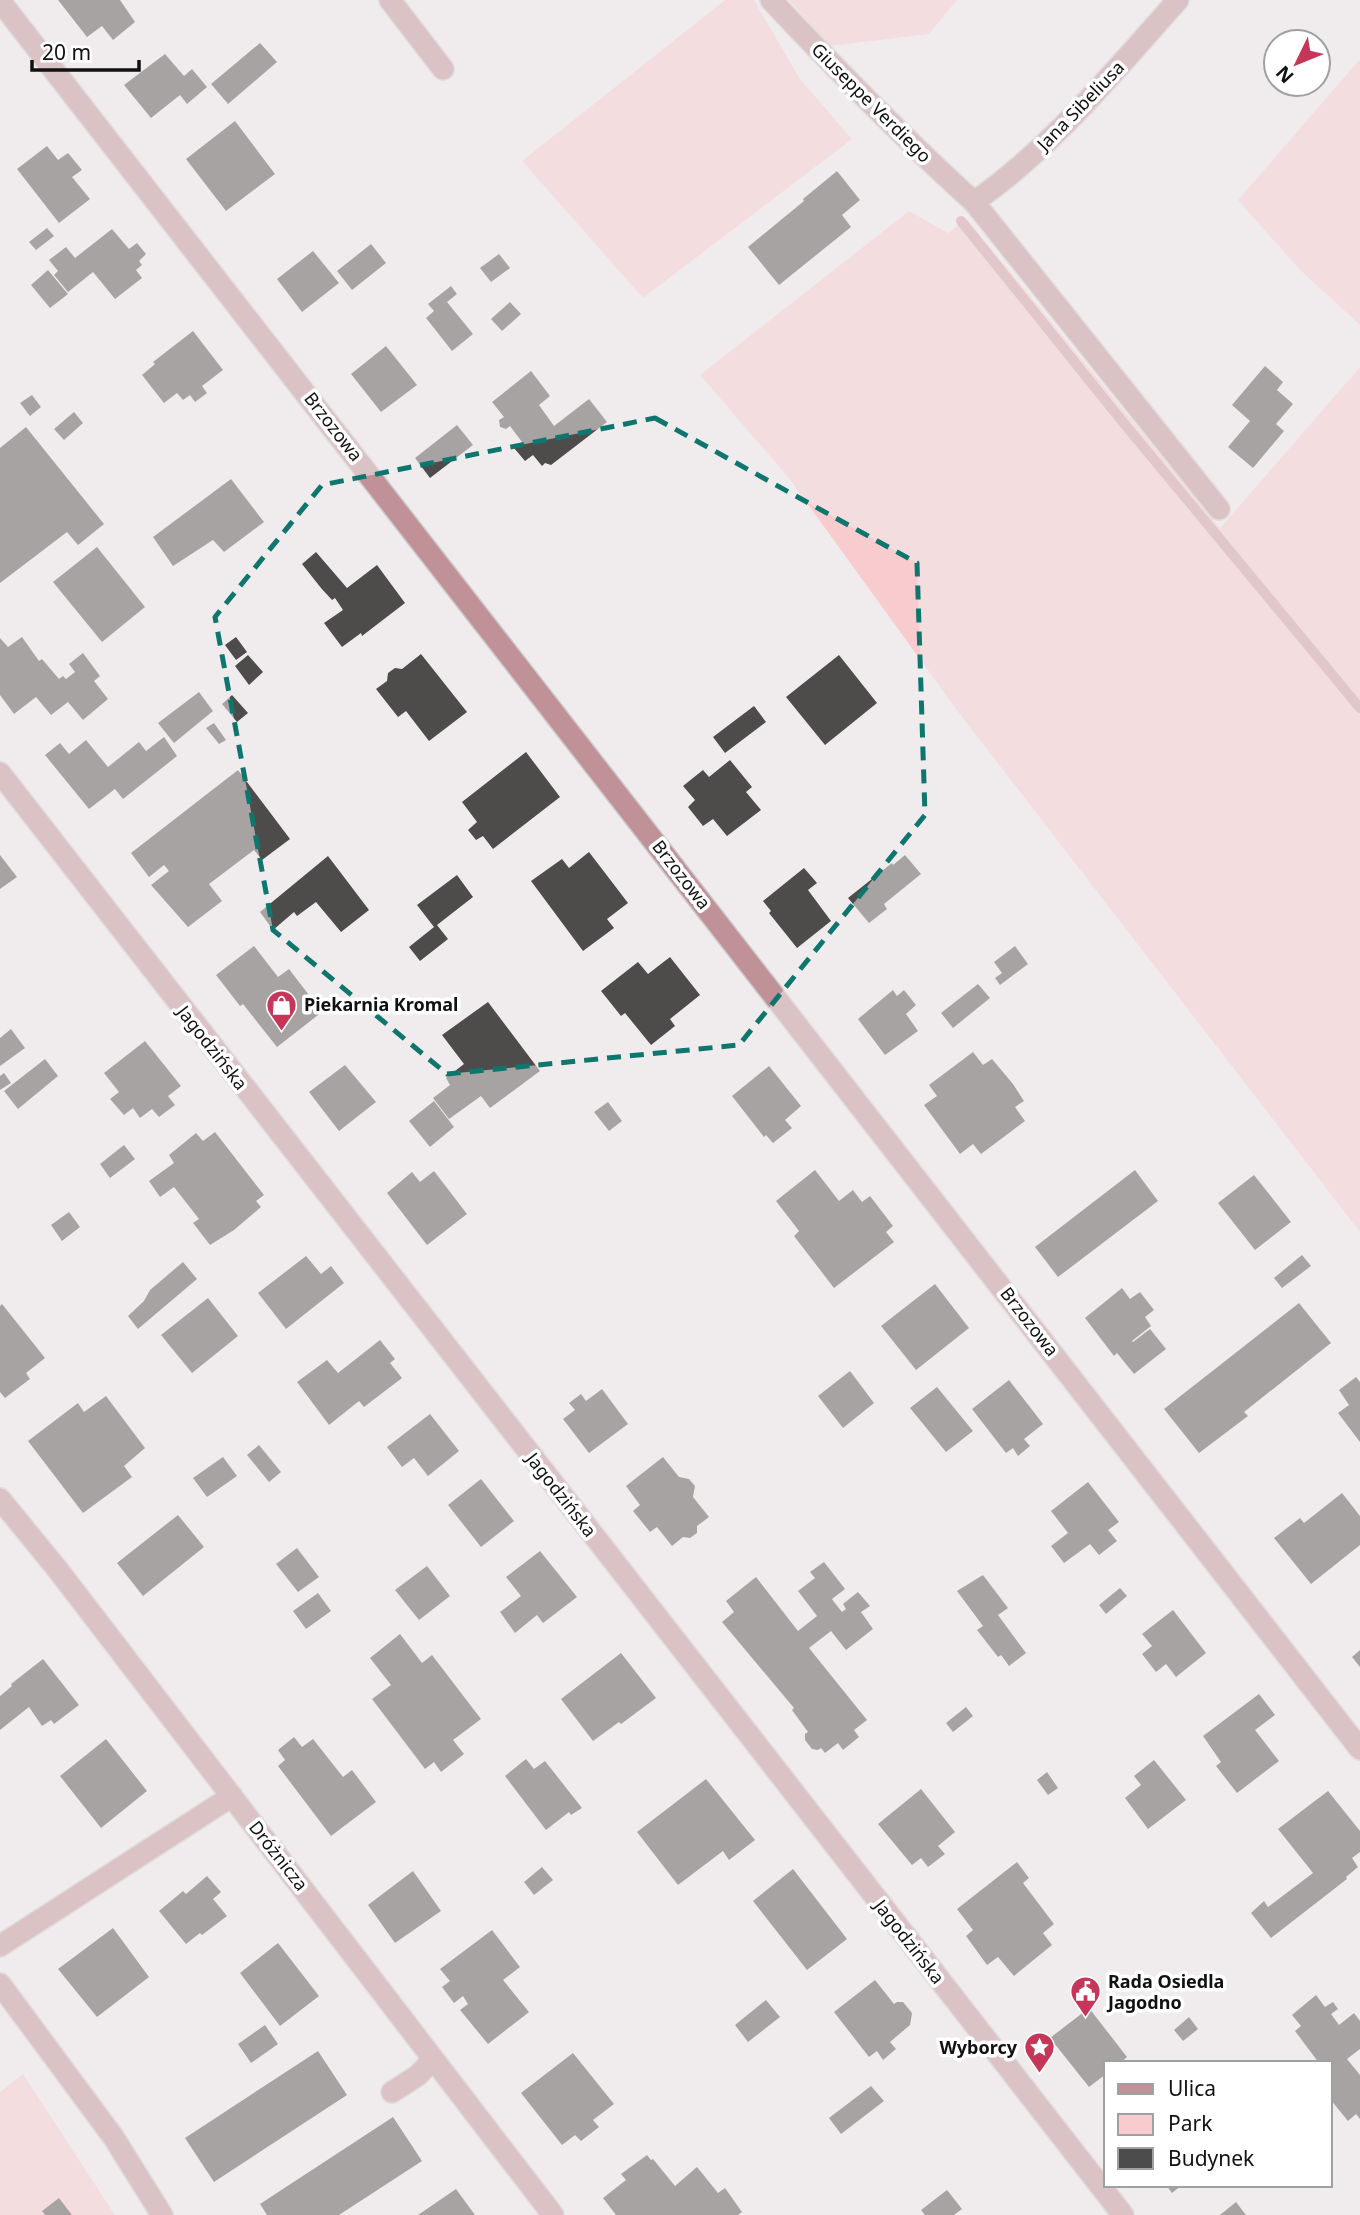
<svg xmlns="http://www.w3.org/2000/svg" width="1360" height="2215" viewBox="0 0 1360 2215" font-family="'Noto Sans',sans-serif">
<style>
.green{fill:#f8cbcf}
.lines{fill:none;stroke-linecap:round;stroke-linejoin:round}
.stream{stroke:#d099a0;stroke-width:10}
.building{fill:#4e4b4b}
.lane-casing{stroke:#ccc9ca;stroke-width:24}
.street-casing{stroke:#ccc9ca;stroke-width:24}
.lane{stroke:#c09196;stroke-width:21}
.street{stroke:#c09196;stroke-width:21}
.marked{fill:none;stroke:#0f766e;stroke-width:5;stroke-dasharray:14 9;stroke-linejoin:round}
.labels{text-anchor:middle;stroke-width:7;stroke-linejoin:round;paint-order:stroke}
.street-label{font-size:18px;fill:#121111;stroke:#fff}
.poi-label{font-size:18px;font-weight:bold;fill:#121111;stroke:#fff;text-anchor:start}
</style>
<rect width="100%" height="100%" fill="#f0eced"/>
<path class="green" d="M725,0H754L800,79L852,139L643,298L522,161Z
M789,0H957L929,34L830,46Z
M1360,59V325L1300,270L1238,200Z
M909,211L948,233L967,219L1220,528L1360,367V1232L959,713L788,477L700,375Z
M23,2074L115,2215H0V2092Z"/>
<g class="lines">
<path class="stream" d="M961,221L1122,421L1360,708"/>
</g>
<path class="building" d="M58,0H120L135,22L113,40L102,26L87,37Z
M260,43L277,62L228,104L211,84Z
M165,54L184,76L192,69L207,87L187,104L180,95L151,118L124,85Z
M235,121L275,174L226,211L186,159Z
M47,146L58,160L68,153L82,170L72,177L90,199L59,223L17,169Z
M837,171L860,200L842,215L851,227L779,285L748,247L804,201L803,199Z
M47,228L54,236L36,250L29,242Z
M112,229L129,249L137,243L146,254L139,261L142,265L136,270L142,278L115,299L93,272L68,292L54,275L58,271L49,260L66,247L75,258Z
M371,244L386,263L352,290L337,271Z
M313,251L339,283L302,312L277,279Z
M499,254L510,268L491,282L480,268Z
M48,270L68,294L50,308L31,285Z
M451,286L457,294L447,302L473,334L452,351L426,318L434,311L428,304Z
M510,302L521,314L502,331L491,319Z
M193,331L223,370L202,386L207,393L195,402L190,395L183,400L177,393L164,403L142,375L155,364L153,362Z
M386,346L417,385L381,412L351,374Z
M1265,366L1283,382L1277,390L1293,404L1276,424L1284,431L1253,468L1228,447L1250,421L1232,405Z
M531,371L550,396L539,405L554,426L589,399L607,422L551,465L545,463L542,466L533,455L525,461L514,448L522,442L510,426L506,429L500,427L499,420L504,417L492,402Z
M32,395L41,407L30,416L20,403Z
M74,412L83,423L64,440L54,429Z
M457,425L473,445L430,478L415,458Z
M26,427L104,524L78,545L67,532L0,583V448Z
M231,479L264,522L224,552L213,540L173,566L153,537Z
M97,547L145,607L102,642L53,582Z
M316,552L347,588L377,565L405,603L362,636L361,633L342,647L324,623L343,610L335,598L332,600L321,588L302,564Z
M22,637L39,661L42,659L59,679L63,676L66,679L75,672L69,664L83,653L100,676L94,681L108,699L83,720L68,702L51,715L36,697L14,714L0,695V638L8,647Z
M236,637L247,652L236,660L225,645Z
M421,654L467,712L429,741L406,711L398,717L376,689L387,681L388,673L395,668L402,669Z
M248,655L263,672L249,685L235,666Z
M839,655L877,703L825,745L786,697Z
M199,692L213,711L174,743L158,723Z
M232,695L248,713L237,722L222,704Z
M754,706L766,722L725,753L713,737Z
M214,723L226,740L219,744L206,728Z
M164,737L177,756L123,799L115,789L89,809L45,755L60,743L69,754L86,740L108,767L139,742L146,751Z
M526,752L560,797L493,849L483,836L476,840L468,830L477,822L462,802Z
M730,760L752,787L746,792L761,810L727,836L713,819L703,826L688,807L695,800L683,786L703,770L709,777Z
M238,770L290,839L262,860L254,850L209,884L222,901L188,927L151,885L169,871L164,865L149,877L131,853Z
M589,852L628,903L607,919L614,928L583,951L531,881L562,859L569,868Z
M0,855L17,877L0,889Z
M905,855L921,874L884,904L887,909L869,923L848,898L892,863L893,865Z
M328,856L369,910L341,932L316,902L297,916L294,912L273,930L260,912Z
M804,868L817,883L808,890L831,921L797,948L769,913L771,911L763,901Z
M457,875L473,897L437,925L448,939L420,961L409,947L434,927L417,905Z
M254,946L278,977L289,969L322,1012L277,1047L243,1004L240,1006L216,975Z
M1015,946L1028,964L1000,985L995,978L1002,973L994,962Z
M670,957L700,995L670,1019L675,1026L651,1045L625,1013L621,1016L601,991L638,962L648,974Z
M978,984L990,998L953,1028L941,1013Z
M893,990L897,996L904,990L916,1005L906,1014L918,1031L885,1055L858,1019Z
M488,1002L540,1071L490,1108L481,1096L449,1119L433,1098L450,1085L446,1078L464,1064L442,1035Z
M11,1029L25,1048L0,1066V1038Z
M145,1041L181,1086L168,1096L175,1105L159,1117L152,1109L140,1118L133,1108L124,1115L110,1099L119,1092L104,1073Z
M973,1052L983,1065L992,1059L1013,1084L1024,1101L1015,1107L1025,1121L981,1154L973,1144L960,1154L924,1105L937,1096L929,1085Z
M45,1059L58,1076L18,1109L4,1091Z
M345,1065L376,1102L339,1131L309,1092Z
M769,1066L801,1106L785,1120L792,1128L773,1143L766,1135L764,1137L732,1096Z
M4,1073L11,1083L0,1090V1076Z
M434,1101L454,1127L430,1147L409,1121Z
M608,1102L622,1121L609,1131L594,1112Z
M215,1132L264,1195L256,1201L261,1207L234,1230L210,1245L193,1223L199,1219L174,1187L160,1197L149,1181L174,1163L169,1155L196,1133L203,1141Z
M124,1145L135,1159L110,1178L100,1164Z
M815,1170L839,1201L853,1190L862,1202L870,1196L893,1226L886,1232L894,1242L834,1288L794,1236L799,1231L776,1201Z
M1135,1170L1158,1201L1058,1277L1035,1247Z
M434,1171L467,1214L427,1245L387,1193L412,1172L420,1182Z
M1254,1175L1291,1222L1255,1250L1218,1203Z
M69,1212L80,1227L62,1241L51,1225Z
M1302,1255L1311,1266L1282,1288L1274,1278Z
M306,1256L321,1274L331,1266L344,1283L286,1329L258,1293Z
M183,1262L197,1279L138,1329L128,1316L144,1301L150,1290Z
M935,1284L969,1328L916,1370L881,1326Z
M1122,1288L1130,1299L1140,1292L1154,1310L1145,1317L1151,1326L1132,1341L1133,1342L1150,1329L1166,1349L1134,1374L1117,1353L1114,1356L1085,1318Z
M208,1298L238,1336L192,1373L161,1335Z
M1299,1303L1331,1343L1244,1412L1248,1416L1199,1453L1164,1409Z
M2,1304L45,1358L26,1373L30,1379L5,1398L0,1392V1306Z
M380,1340L395,1359L390,1363L402,1378L364,1407L359,1401L329,1425L297,1382L327,1360L338,1373Z
M850,1371L874,1403L843,1428L818,1396Z
M1356,1377L1360,1382V1442L1338,1413L1349,1405L1339,1390Z
M1009,1380L1043,1424L1024,1439L1030,1446L1018,1456L1013,1448L1006,1453L972,1409Z
M937,1387L973,1431L946,1452L910,1408Z
M602,1389L628,1424L589,1453L563,1419L575,1410L569,1403L581,1394L586,1401Z
M106,1396L145,1448L124,1466L132,1477L83,1513L28,1441L78,1403L84,1412Z
M430,1414L459,1451L428,1476L414,1458L402,1467L387,1447Z
M259,1445L281,1472L269,1482L247,1455Z
M223,1457L237,1476L207,1497L193,1478Z
M663,1457L679,1477L689,1479L695,1486L693,1497L709,1517L697,1526V1533L690,1538L683,1537L672,1546L657,1527L650,1532L633,1511L640,1505L626,1486Z
M481,1479L514,1521L481,1547L448,1505Z
M1088,1482L1119,1522L1108,1530L1117,1541L1099,1555L1090,1544L1064,1563L1051,1546L1068,1533L1051,1511Z
M1342,1493L1360,1516V1545L1311,1584L1274,1538L1300,1518L1304,1523Z
M178,1515L204,1547L143,1596L117,1563Z
M297,1548L319,1577L298,1592L276,1564Z
M540,1551L577,1597L543,1623L537,1615L515,1633L500,1612L521,1596L506,1577Z
M824,1562L845,1589L832,1599L834,1602L842,1612L846,1609L843,1604L858,1592L870,1606L861,1612L873,1629L846,1650L831,1631L809,1648L867,1720L854,1730L859,1737L843,1750L838,1743L825,1753L821,1748L818,1750L812,1749L805,1740V1734L808,1732L792,1710L794,1708L722,1622L734,1612L726,1601L756,1577L798,1631L817,1616L798,1591L815,1578L810,1572Z
M427,1566L450,1596L419,1620L395,1590Z
M983,1575L1008,1608L998,1615L1026,1653L1009,1666L1001,1655L998,1657L977,1630L983,1626L957,1591Z
M1120,1588L1127,1596L1106,1614L1099,1605Z
M318,1593L331,1611L306,1629L293,1611Z
M1173,1610L1206,1653L1176,1677L1166,1664L1156,1672L1142,1654L1152,1646L1142,1634Z
M400,1634L422,1663L432,1655L481,1719L453,1740L464,1754L441,1772L434,1762L425,1769L372,1699L391,1685L370,1658Z
M1360,1650V1667L1352,1657Z
M621,1653L656,1698L621,1724L619,1722L593,1741L561,1699Z
M43,1659L79,1705L54,1724L51,1720L42,1726L29,1707L0,1730V1696L12,1686L11,1684Z
M1259,1694L1275,1715L1255,1730L1279,1761L1237,1793L1216,1766L1221,1762L1203,1736Z
M966,1707L973,1716L953,1732L946,1723Z
M294,1737L302,1747L313,1739L343,1777L352,1770L376,1802L331,1836L278,1766L285,1760L278,1750Z
M106,1739L147,1791L101,1828L60,1776Z
M526,1759L534,1769L545,1761L582,1808L571,1815L569,1812L546,1830L505,1776Z
M1154,1760L1186,1800L1148,1829L1125,1798L1141,1785L1134,1776Z
M1047,1772L1058,1788L1048,1795L1037,1780Z
M706,1779L755,1840L729,1860L723,1851L678,1885L637,1832Z
M921,1789L955,1832L938,1846L945,1854L928,1867L921,1858L912,1865L878,1824Z
M1328,1791L1360,1831V1852L1352,1858L1358,1867L1346,1877L1347,1879L1271,1938L1251,1913L1264,1901L1268,1907L1313,1873L1278,1829Z
M1017,1862L1029,1878L1023,1883L1054,1924L1043,1933L1052,1945L1014,1976L998,1957L987,1965L966,1936L973,1930L957,1909Z
M542,1867L553,1880L534,1895L524,1882Z
M793,1869L847,1939L807,1970L753,1901Z
M413,1871L441,1911L395,1943L368,1905Z
M207,1876L221,1892L213,1899L227,1916L202,1935L200,1933L186,1944L159,1911L183,1891L186,1894Z
M113,1928L149,1977L97,2017L58,1969Z
M492,1930L520,1967L503,1980L529,2012L488,2044L460,2010L468,2004L463,1996L454,2003L442,1987L450,1981L440,1969Z
M278,1943L319,1996L280,2026L240,1973Z
M875,1980L894,2004L897,2002H903L912,2013L910,2025L890,2042L896,2049L883,2060L877,2051L869,2057L834,2012Z
M1316,1995L1325,2007L1333,2002L1338,2009L1331,2014L1339,2025L1354,2013L1360,2021V2049L1347,2059L1360,2075V2119L1356,2114L1348,2121L1330,2099V2063H1319L1295,2031L1301,2026L1292,2015Z
M766,2000L780,2017L748,2042L735,2025Z
M1089,2008L1127,2057L1120,2063H1106V2074L1089,2087L1050,2038Z
M1189,2017L1198,2029L1183,2041L1174,2030Z
M265,2025L278,2044L251,2063L238,2044Z
M318,2051L347,2095L214,2182L185,2138Z
M573,2053L614,2104L593,2120L599,2127L581,2141L575,2135L562,2145L521,2093Z
M871,2086L884,2101L841,2134L829,2118Z
M393,2117L422,2161L339,2215H267L260,2204Z
M647,2155L651,2160L653,2159L675,2186L697,2167L718,2193L725,2188L742,2212L738,2215H616L603,2198L626,2180L621,2174Z
M1166,2185H1182L1172,2193Z
M456,2189L475,2215H418Z
M947,2190L962,2209L954,2215H925L921,2210Z
M59,2198L72,2215H45L42,2211Z
M1236,2202L1246,2215H1220Z"/>
<g class="lines">
<defs>
<path id="lane" d="M974,202L1219,509
M0,1984L114,2138L162,2215
M392,2092L417,2076L433,2060"/>
<path id="street" d="M390,0L443,69
M771,0C837,70 903,138 974,202C1053,147 1114,71 1178,0
M0,1L1360,1749
M0,773L1123,2215
M0,1499L58,1570L553,2215
M0,1946L232,1796"/>
</defs>
<use href="#lane" class="lane-casing"/>
<use href="#street" class="street-casing"/>
<use href="#lane" class="lane"/>
<use href="#street" class="street"/>
</g>
<path d="M0 0H1360V2215H0ZM655,418L917,563L925,815L739,1045L447,1074L273,930L215,617L322,485Z" fill="#f0eced" fill-opacity=".55" fill-rule="evenodd"/>
<path class="marked" d="M655,418L917,563L925,815L739,1045L447,1074L273,930L215,617L322,485Z"/>
<defs>
<symbol id="shop-pin" viewBox="-11 -11 22 30"><path d="M0 17L-7.5 6A9.5 9.5 0 1 1 7.5 6Z" fill="#c53659" stroke="#fff"/><path d="M-5-2.5h2.3a2.7 3.5 0 0 1 5.4 0H5L5.5 6h-11ZM-1.5-2.5h3a1.5 2.3 0 0 0-3 0Z" fill="#fff"/></symbol>
<symbol id="civic-pin" viewBox="-11 -11 22 30"><path d="M0 17L-7.5 6A9.5 9.5 0 1 1 7.5 6Z" fill="#c53659" stroke="#fff"/><path d="M-.6-6.5H3V-4.5H.6V-3L4-1V1h2V6H-6V1h2V-1L-.6-3ZM-1.2 2.5V6h2.4V2.5Z" fill="#fff"/></symbol>
<symbol id="sight-pin" viewBox="-11 -11 22 30"><path d="M0 17L-7.5 6A9.5 9.5 0 1 1 7.5 6Z" fill="#c53659" stroke="#fff"/><path d="M0-6L1.8-2.2L6-1.7L2.9 1.2L3.7 5.4L0 3.3L-3.7 5.4L-2.9 1.2L-6-1.7L-1.8-2.2Z" fill="#fff"/></symbol>
</defs>
<g fill-rule="evenodd">
<use href="#shop-pin" x="264" y="988" width="35" height="47"/>
<use href="#civic-pin" x="1068" y="1974" width="35" height="47"/>
<use href="#sight-pin" x="1022" y="2030" width="35" height="47"/>
</g>
<g class="labels">
<g class="street-label">
<text transform="translate(871 103) rotate(45)" y="6">Giuseppe Verdiego</text>
<text transform="translate(1081 106) rotate(-46)" y="6">Jana Sibeliusa</text>
<text transform="translate(333 427) rotate(52)" y="6">Brzozowa</text>
<text transform="translate(681 875) rotate(52)" y="6">Brzozowa</text>
<text transform="translate(212 1048) rotate(52)" y="6">Jagodzińska</text>
<text transform="translate(1029 1322) rotate(52)" y="6">Brzozowa</text>
<text transform="translate(561 1495) rotate(52)" y="6">Jagodzińska</text>
<text transform="translate(278 1856) rotate(52)" y="6">Dróżnicza</text>
<text transform="translate(909 1942) rotate(52)" y="6">Jagodzińska</text>
</g>
<g class="poi-label">
<text x="304" y="1011">Piekarnia Kromal</text>
<text x="1108" y="1988">Rada Osiedla<tspan x="1108" dy="21">Jagodno</tspan></text>
<text x="1017" y="2054" text-anchor="end">Wyborcy</text>
</g>
</g>
<rect x="1104" y="2061" width="228" height="126" fill="#ffffff" stroke="#a0a0a0" stroke-width="2"/>
<rect x="1118" y="2084" width="35" height="10" fill="#c09196" stroke="#a0a0a0" stroke-width="2"/>
<text x="1168" y="2096" font-size="21" fill="#121111">Ulica</text>
<rect x="1118" y="2114" width="35" height="21" fill="#f8cbcf" stroke="#a0a0a0" stroke-width="2"/>
<text x="1168" y="2131" font-size="21" fill="#121111">Park</text>
<rect x="1118" y="2148" width="35" height="21" fill="#4e4b4b" stroke="#a0a0a0" stroke-width="2"/>
<text x="1168" y="2166" font-size="21" fill="#121111">Budynek</text>
<g transform="translate(1297 63) rotate(227)"><circle r="33" fill="#ffffff" stroke="#a0a0a0" stroke-width="2"/>
<path d="M0-5L12 26L0 18L-12 26Z" fill="#c53659"/>
<text y="-10" font-size="19" font-weight="bold" text-anchor="middle" fill="#121111">N</text>
</g>
<path d="M32 60v10h107v-10" fill="none" stroke="#121111" stroke-width="3.5"/>
<text x="42" y="60" font-size="21" fill="#121111" stroke="#ffffff" stroke-width="5" paint-order="stroke">20 m</text>
</svg>
